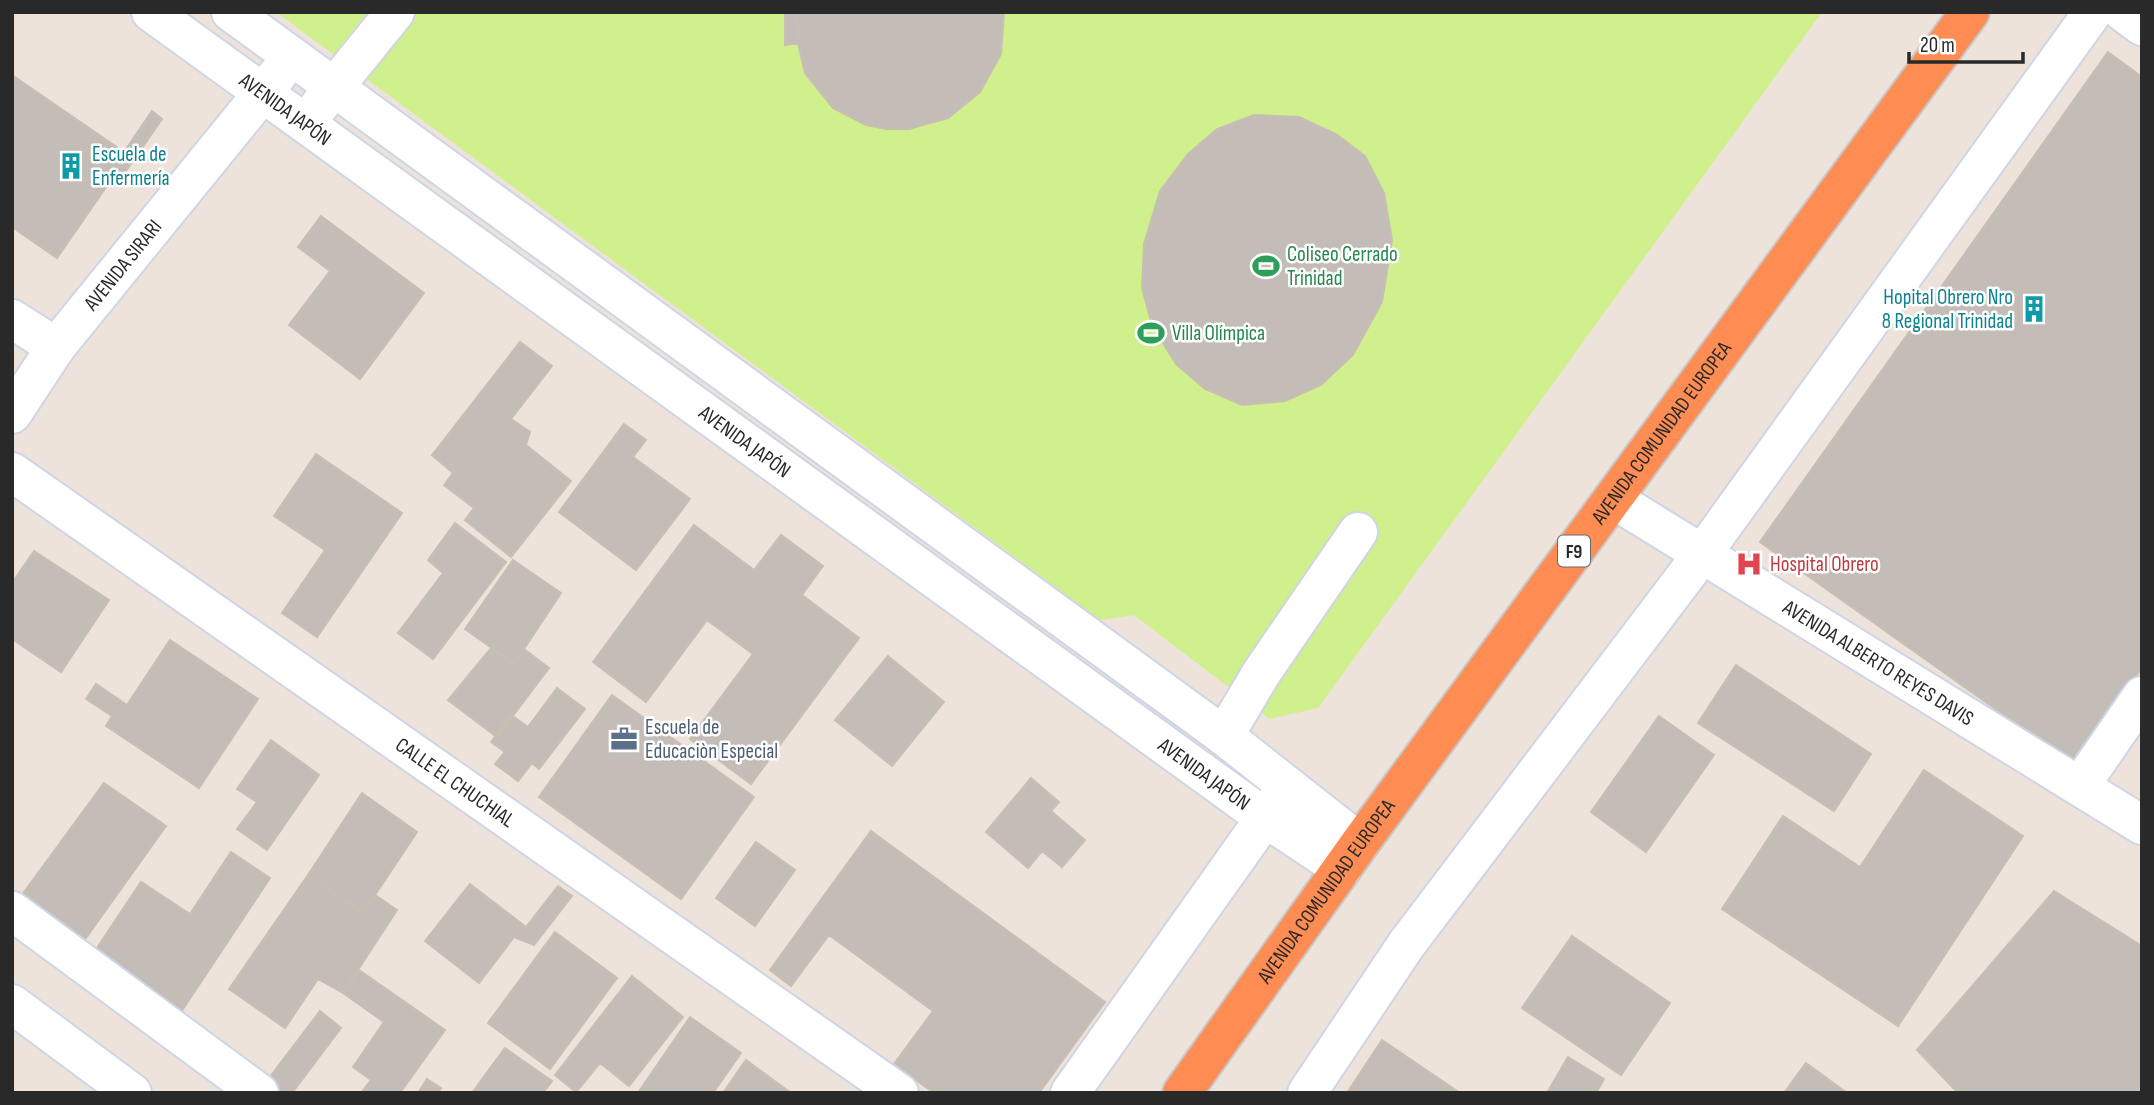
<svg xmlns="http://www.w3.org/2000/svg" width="2154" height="1105" viewBox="0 0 2154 1105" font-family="'Sofia Sans Condensed',sans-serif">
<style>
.pitch{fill:#cff08c}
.building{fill:#c4bdb7;stroke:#c8bfb3;stroke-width:2}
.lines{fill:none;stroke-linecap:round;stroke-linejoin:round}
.minor-casing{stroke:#cfd5e4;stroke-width:42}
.highway-casing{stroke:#c7c7c7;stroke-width:42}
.minor{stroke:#fff;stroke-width:38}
.highway{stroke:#ff8d53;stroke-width:38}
.labels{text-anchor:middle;stroke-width:5;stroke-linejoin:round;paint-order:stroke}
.shield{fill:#fff;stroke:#696969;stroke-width:2}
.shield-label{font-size:19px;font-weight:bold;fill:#292929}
.street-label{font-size:21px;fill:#292929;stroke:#fff}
.culture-label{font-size:21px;fill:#0d838f;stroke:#fff;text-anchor:start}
.leisure-label{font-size:21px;fill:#27864d;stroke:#fff;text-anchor:start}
.health-label{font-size:21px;fill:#be3a42;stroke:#fff;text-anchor:start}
.service-label{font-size:21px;fill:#4e5e75;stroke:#fff;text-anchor:start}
</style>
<rect width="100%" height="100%" fill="#ede3da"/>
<path class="pitch" d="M276,12H1822L1318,708L1270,719L1134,615L1100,620Z"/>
<path class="building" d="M785,12H797L798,43L785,45Z
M797,12H1004L1001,54L980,92L948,118L909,129H886L866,125L833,108L805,73L798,43Z
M2108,52L2142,77V668L2073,764L1760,542Z
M12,75L124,152L152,111L162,119L117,184L111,180L57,258L12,227Z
M1254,115L1299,117L1336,134L1365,156L1384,193L1392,240L1382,302L1353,355L1321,385L1285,401L1242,405L1205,389L1176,364L1152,325L1142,288L1144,244L1160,191L1188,154L1217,129Z
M321,216L424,293L360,379L289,325L330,271L298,247Z
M520,342L552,366L511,419L530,432L526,445L571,481L511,557L465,520L474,508L444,485L453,473L432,455Z
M624,424L646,440L633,457L690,499L636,570L559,512Z
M316,454L402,513L317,637L282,613L325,550L274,516Z
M455,523L506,562L433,659L398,633L443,573L428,560Z
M694,525L754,570L781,535L823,566L802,595L859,638L751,784L690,739L753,654L707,620L646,702L593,662Z
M34,551L109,600L61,672L12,639V583Z
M513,560L561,593L514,664L465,629Z
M170,640L258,699L199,788L106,726L112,716L86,699L96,684L127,705Z
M491,648L514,664L525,650L549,668L497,737L448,700Z
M888,656L944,702L892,766L835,720Z
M1736,665L1871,754L1834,811L1698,723Z
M557,688L585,709L539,769L532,763L518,781L495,764L505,752L491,742L511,715L528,727Z
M612,695L754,797L681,899L539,797Z
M1659,716L1714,755L1646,852L1591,812Z
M271,740L319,775L267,850L237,829L257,802L237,789Z
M1924,770L2023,836L1898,1026L1722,909L1783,816L1860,867Z
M1031,778L1059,802L1051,811L1085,840L1062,867L1042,851L1028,868L986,832Z
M104,783L166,826L78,949L16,903Z
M362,793L417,832L363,913L308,875Z
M871,831L1105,1002L1039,1093H934L894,1064L933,1011L829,935L791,986L770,970Z
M756,842L795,870L755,926L716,898Z
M231,852L270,878L177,1018L89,960L141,882L190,914Z
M308,875L363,913L375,895L397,910L343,993L318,979L285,1028L229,989Z
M470,884L526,927L558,886L572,896L534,945L514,937L479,983L425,941Z
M2054,891L2142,946V1093H1958L1917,1050Z
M555,932L617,978L550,1069L488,1023Z
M1572,936L1670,1003L1621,1075L1522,1008Z
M359,970L445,1030L400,1093H361L371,1080L353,1067L384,1022L343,993Z
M632,976L683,1017L629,1086L600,1063L576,1092L555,1075Z
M320,1011L341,1028L292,1093H272L263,1086Z
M690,1017L741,1053L713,1093H638Z
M1382,1040L1460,1093H1347Z
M505,1048L552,1081L543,1093H472Z
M1568,1057L1604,1079L1596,1093H1547Z
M746,1060L791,1093H723Z
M1806,1063L1847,1093H1784Z
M427,1079L441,1088L438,1093H418Z"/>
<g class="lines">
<defs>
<g id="minor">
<path id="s1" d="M151,12L1264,817L1342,869"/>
<path d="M231,12L1224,736L1360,843"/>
<path d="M2123,12L2142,26"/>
<path d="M319,106L395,12"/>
<path d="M12,319L56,347"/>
<path id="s2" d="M12,414L56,347L278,74"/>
<path id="s3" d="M12,472L899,1093"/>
<path id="s4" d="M1613,499L2142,825"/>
<path d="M1224,736L1262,672L1358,532"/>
<path d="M2080,786L2142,696"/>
<path d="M12,911L259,1093"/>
<path d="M12,1004L132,1093"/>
<path d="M1070,1093L1279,798"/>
<path d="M1307,1093L1406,945L1703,553L2093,12"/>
</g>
<g id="highway">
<path id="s5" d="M1182,1093L1360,843L1970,12"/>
</g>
</defs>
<use href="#minor" class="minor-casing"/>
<use href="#highway" class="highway-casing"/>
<use href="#minor" class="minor"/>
<use href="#highway" class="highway"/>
</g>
<defs>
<symbol id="building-bare" viewBox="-9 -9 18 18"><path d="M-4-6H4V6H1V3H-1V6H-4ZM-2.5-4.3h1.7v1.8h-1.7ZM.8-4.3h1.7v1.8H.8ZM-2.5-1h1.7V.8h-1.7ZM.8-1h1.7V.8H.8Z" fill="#0f9aa8" stroke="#fff" stroke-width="2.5" paint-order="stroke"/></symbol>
<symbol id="stadium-bare" viewBox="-9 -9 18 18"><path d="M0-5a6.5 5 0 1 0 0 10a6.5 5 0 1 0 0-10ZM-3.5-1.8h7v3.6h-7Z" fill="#2e9e5b" stroke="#fff" stroke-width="2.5" paint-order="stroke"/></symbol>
<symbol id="hospital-bare" viewBox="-9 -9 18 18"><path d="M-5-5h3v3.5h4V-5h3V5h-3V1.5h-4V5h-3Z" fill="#e0444e" stroke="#fff" stroke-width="2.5" paint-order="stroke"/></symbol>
<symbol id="office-bare" viewBox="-9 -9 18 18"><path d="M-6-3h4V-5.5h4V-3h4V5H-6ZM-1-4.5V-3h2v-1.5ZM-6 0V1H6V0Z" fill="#5c6f8a" stroke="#fff" stroke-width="2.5" paint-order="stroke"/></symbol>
</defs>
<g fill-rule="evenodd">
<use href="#building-bare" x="52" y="147" width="38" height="38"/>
<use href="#stadium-bare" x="1247" y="247" width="38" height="38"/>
<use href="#building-bare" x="2015" y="290" width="38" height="38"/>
<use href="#stadium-bare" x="1132" y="314" width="38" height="38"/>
<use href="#hospital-bare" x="1730" y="545" width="38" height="38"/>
<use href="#office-bare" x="605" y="720" width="38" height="38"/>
</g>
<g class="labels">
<rect class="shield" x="1558" y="535.5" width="32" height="31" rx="5"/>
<g class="shield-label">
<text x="1574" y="558">F9</text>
</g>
<g class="street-label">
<text dy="7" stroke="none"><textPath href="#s1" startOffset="166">AVENIDA JAPÓN</textPath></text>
<text dy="7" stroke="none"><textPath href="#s2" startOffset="186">AVENIDA SIRARI</textPath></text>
<text dy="7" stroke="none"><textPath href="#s5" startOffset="816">AVENIDA COMUNIDAD EUROPEA</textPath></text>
<text dy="7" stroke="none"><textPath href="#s1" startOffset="733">AVENIDA JAPÓN</textPath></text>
<text dy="7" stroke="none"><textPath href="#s4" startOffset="312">AVENIDA ALBERTO REYES DAVIS</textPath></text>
<text dy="7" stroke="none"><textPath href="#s1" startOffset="1300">AVENIDA JAPÓN</textPath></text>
<text dy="7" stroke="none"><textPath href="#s3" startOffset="541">CALLE EL CHUCHIAL</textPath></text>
<text dy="7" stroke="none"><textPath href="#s5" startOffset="248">AVENIDA COMUNIDAD EUROPEA</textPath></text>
</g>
<g class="culture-label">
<text x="92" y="161">Escuela de<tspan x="92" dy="24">Enfermería</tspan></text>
<text x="2013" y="304" text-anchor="end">Hopital Obrero Nro<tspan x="2013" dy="24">8 Regional Trinidad</tspan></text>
</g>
<g class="leisure-label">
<text x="1287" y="261">Coliseo Cerrado<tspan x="1287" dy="24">Trinidad</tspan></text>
<text x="1172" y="340">Villa Olímpica</text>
</g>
<g class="health-label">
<text x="1770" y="571">Hospital Obrero</text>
</g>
<g class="service-label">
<text x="645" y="734">Escuela de<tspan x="645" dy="24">Educaciòn Especial</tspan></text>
</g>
</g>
<rect width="2154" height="1105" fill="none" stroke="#292929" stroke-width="28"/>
<path d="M1909 52v10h114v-10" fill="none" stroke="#292929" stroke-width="3.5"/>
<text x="1920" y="52" font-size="21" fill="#292929" stroke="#ffffff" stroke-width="5" paint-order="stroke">20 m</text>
</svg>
